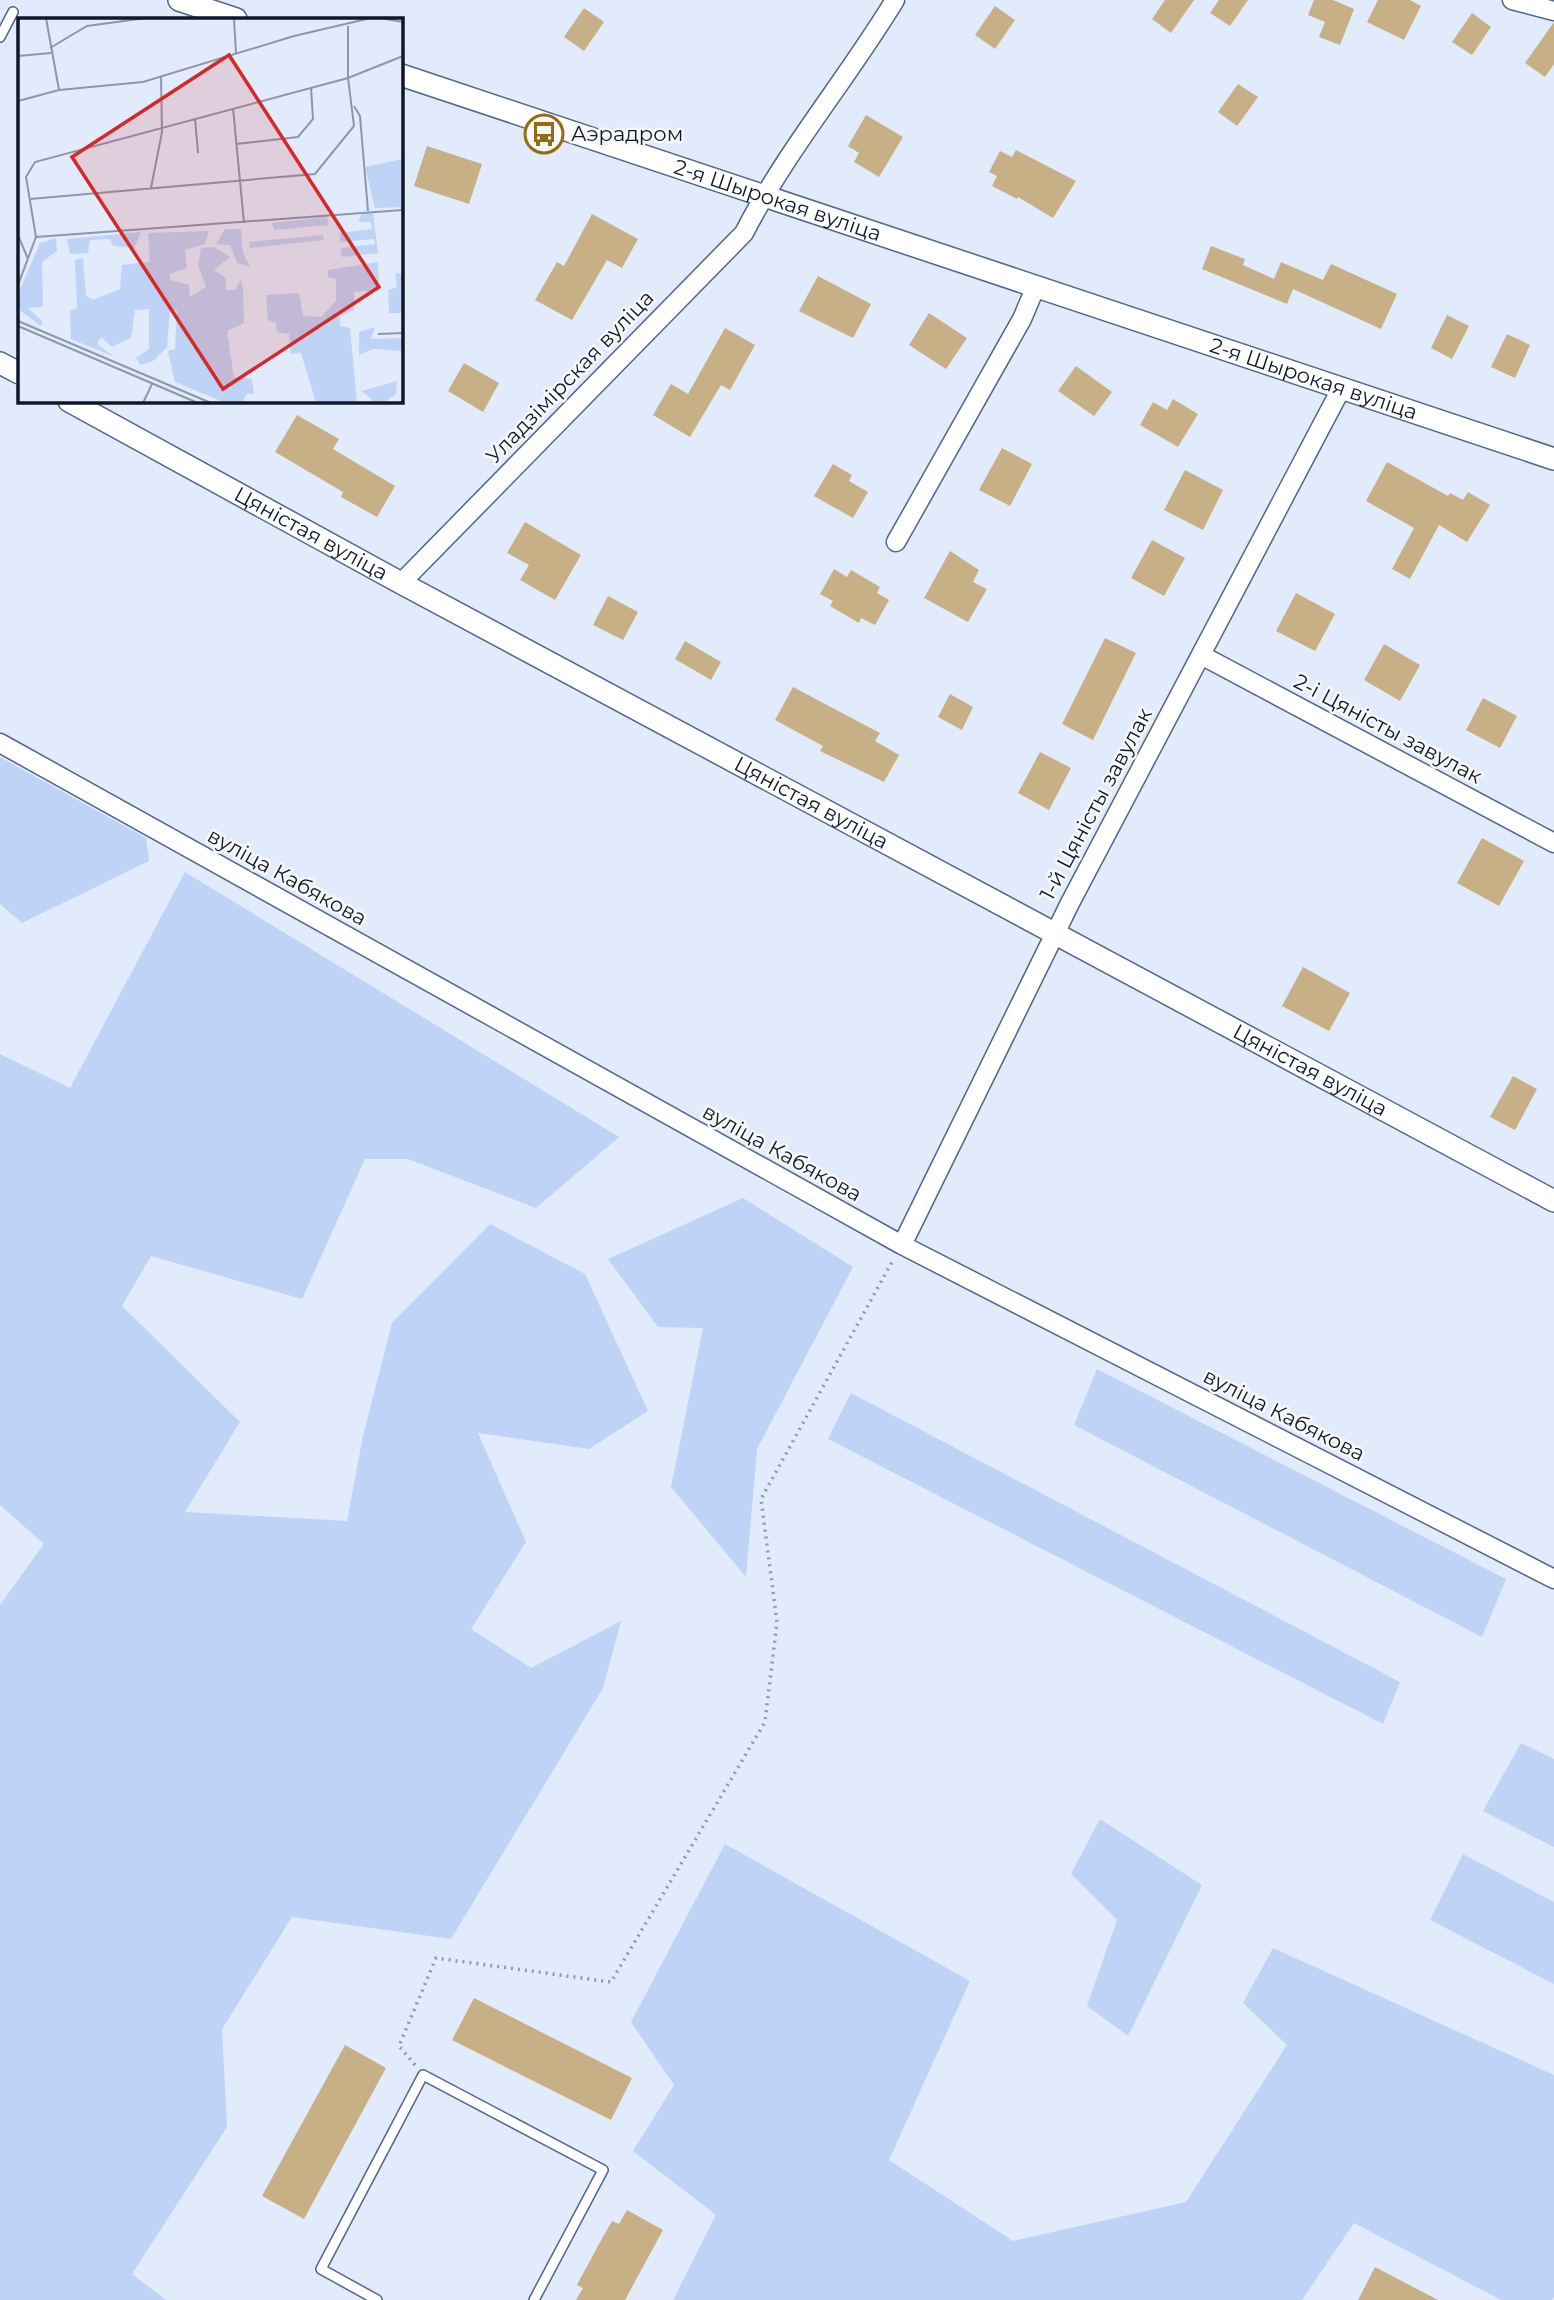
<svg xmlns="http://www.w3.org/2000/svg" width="1554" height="2300" viewBox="0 0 1554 2300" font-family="Montserrat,sans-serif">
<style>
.green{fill:#bed3f5}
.building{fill:#c8b086}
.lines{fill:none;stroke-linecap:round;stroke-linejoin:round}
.service-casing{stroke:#51668a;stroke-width:12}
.minor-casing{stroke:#51668a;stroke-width:21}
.tertiary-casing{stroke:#51668a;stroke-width:24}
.path{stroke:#8f99a9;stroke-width:3.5;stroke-dasharray:2 5;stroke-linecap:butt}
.service{stroke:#fff;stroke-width:9}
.minor{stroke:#fff;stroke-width:18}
.tertiary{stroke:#fff;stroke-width:21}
.labels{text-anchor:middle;stroke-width:5;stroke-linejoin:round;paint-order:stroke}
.poi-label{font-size:21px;fill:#101827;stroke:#f8f8f8;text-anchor:start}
.street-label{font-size:21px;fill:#101827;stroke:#f8f8f8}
.inset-road{fill:none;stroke:#8d97a7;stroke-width:2}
.view{fill:#d62828;fill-opacity:0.15;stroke:#d62828;stroke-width:3.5}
.inset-edge{fill:none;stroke:#101827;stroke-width:3.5}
</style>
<rect width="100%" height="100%" fill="#e1ebfc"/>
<path class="green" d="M0,757L146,838L149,861L22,923L0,904Z
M185,872L619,1137L536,1208L408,1159H365L302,1299L151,1256L122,1306L240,1422L185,1512L347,1521L363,1436L392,1323L490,1224L585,1274L648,1411L589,1449L478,1433L526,1542L471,1629L531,1668L621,1621L603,1688L451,1939L292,1917L222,2029L227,2127L132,2274L166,2300H0V1605L44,1544L0,1505V1054L70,1088Z
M743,1198L853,1267L757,1449L746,1577L671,1487L703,1328L658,1327L608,1259Z
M1097,1369L1506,1579L1482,1637L1074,1425Z
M851,1393L1400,1682L1383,1724L828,1439Z
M1521,1743L1554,1759V1847L1483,1811Z
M1100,1819L1202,1885L1128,2036L1087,2006L1117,1920L1071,1874Z
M725,1844L970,1981L889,2160L1013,2241L1186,2202L1287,2045L1243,2003L1273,1948L1554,2075V2297L1552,2300H1501L1354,2223L1302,2300H673L716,2215L633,2151L674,2085L631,2022Z
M1463,1854L1554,1902V1984L1430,1920Z"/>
<path class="building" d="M1165,0H1194L1171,33L1152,19Z
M1219,0H1248L1230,26L1210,13Z
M1314,0H1333L1354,9L1340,45L1319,37L1325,22L1308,15Z
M1378,0H1410L1421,6L1404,40L1367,22Z
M995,6L1015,20L995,49L975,35Z
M584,8L604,22L584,51L564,37Z
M1472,13L1491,27L1472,55L1452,42Z
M1554,22V64L1545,77L1525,63Z
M1238,84L1258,97L1237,126L1218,112Z
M866,115L903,137L879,177L854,162L859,153L848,146Z
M427,146L482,164L469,204L414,186Z
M1016,150L1076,181L1053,218L1018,197L1017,199L992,186L997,176L989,172L1000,151L1012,157Z
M592,214L638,239L622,268L607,260L572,320L535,300L557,262L564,266Z
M1211,246L1245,259L1243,265L1274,279L1281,262L1323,280L1331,264L1397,294L1381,329L1293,289L1287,304L1202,269Z
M818,276L871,304L853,338L799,311Z
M929,313L967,338L946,369L909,345Z
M1447,315L1469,326L1452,359L1431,348Z
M725,328L755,345L730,390L721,385L690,437L653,415L671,384L688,394Z
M1507,334L1530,345L1515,378L1491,367Z
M464,363L499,383L483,412L448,391Z
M1076,366L1112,392L1094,416L1058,391Z
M1173,399L1198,414L1178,447L1140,425L1153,402L1167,410Z
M297,415L339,439L333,449L395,486L377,517L341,497L343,492L275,452Z
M1002,448L1032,464L1010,506L979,490Z
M1387,462L1448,496L1450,493L1463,500L1468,492L1490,505L1467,542L1439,525L1410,579L1392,569L1414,528L1366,501Z
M833,464L852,475L849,481L868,492L853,518L814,496Z
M1185,470L1223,490L1203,530L1164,510Z
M525,522L581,555L555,600L520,580L529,565L507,553Z
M1152,540L1185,558L1164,596L1131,578Z
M950,551L979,570L973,582L987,589L968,622L924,598Z
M834,569L847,577L851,570L880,587L877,593L889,600L875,625L861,618L859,623L830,606L833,601L820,594Z
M1296,593L1335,614L1315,651L1276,631Z
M608,596L638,612L623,640L593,625Z
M1105,638L1136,653L1093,740L1062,724Z
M685,641L721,662L711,680L675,659Z
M1384,644L1420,665L1400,701L1364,680Z
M793,687L880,733L875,741L899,755L884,782L820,751L823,746L775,720Z
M950,694L973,707L962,730L938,717Z
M1483,698L1517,716L1500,748L1466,730Z
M1040,752L1071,768L1049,810L1018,793Z
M1482,838L1524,861L1499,906L1457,883Z
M1303,967L1350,993L1329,1031L1282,1006Z
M1513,1076L1537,1089L1515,1130L1490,1117Z
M474,1998L632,2078L611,2120L452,2040Z
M345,2045L386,2068L304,2219L262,2196Z
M627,2210L663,2230L625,2300H576L583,2288L577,2285L599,2244L612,2221L619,2224Z
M1375,2267L1438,2300H1358Z"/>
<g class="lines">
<defs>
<path id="service" d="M0,37L13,12
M377,2300L321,2269L423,2075L603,2170L534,2300"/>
<path id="minor" d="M1512,0L1554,11
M896,542L1022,319L1036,286
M401,583L744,233C786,151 847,79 895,0
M1201,655L1554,843
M0,743L902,1245L1554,1579
M902,1245L1070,903L1341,389"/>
<g id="tertiary">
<path d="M179,0L236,19"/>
<path id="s1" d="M401,75L1554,459"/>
<path d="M0,363L19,373"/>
<path id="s2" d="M69,401L401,583L1554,1201"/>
</g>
</defs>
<use href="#service" class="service-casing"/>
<use href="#minor" class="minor-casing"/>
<use href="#tertiary" class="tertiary-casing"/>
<path class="path" d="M415,2065L399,2046L436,1958L611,1982L765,1722L777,1622L761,1499L892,1262"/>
<use href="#service" class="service"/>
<use href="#minor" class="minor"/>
<use href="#tertiary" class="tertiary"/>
</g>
<defs>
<symbol id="bus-ring" viewBox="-11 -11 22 22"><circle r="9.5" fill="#f8f8f8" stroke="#936b13" stroke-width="1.5"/><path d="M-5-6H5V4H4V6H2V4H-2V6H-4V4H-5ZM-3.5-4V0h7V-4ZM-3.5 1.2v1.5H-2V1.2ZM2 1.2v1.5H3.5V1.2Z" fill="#936b13"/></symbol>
</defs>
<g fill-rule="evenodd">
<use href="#bus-ring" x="522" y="112" width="44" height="44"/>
</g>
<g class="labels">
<g class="poi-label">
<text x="571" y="141">Аэрадром</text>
</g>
<g class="street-label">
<text dy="7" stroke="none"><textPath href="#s1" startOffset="397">2-я Шырокая вуліца</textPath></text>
<text transform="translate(570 377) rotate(-46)" y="7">Уладзімірская вуліца</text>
<text dy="7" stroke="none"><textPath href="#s1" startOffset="962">2-я Шырокая вуліца</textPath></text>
<text dy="7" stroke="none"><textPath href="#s2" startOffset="276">Цяністая вуліца</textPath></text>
<text transform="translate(1388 729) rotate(28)" y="7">2-і Цяністы завулак</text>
<text dy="7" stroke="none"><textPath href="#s2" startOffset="844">Цяністая вуліца</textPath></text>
<text transform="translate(1096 804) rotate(-62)" y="7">1-й Цяністы завулак</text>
<text transform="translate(287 877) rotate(29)" y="7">вуліца Кабякова</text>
<text dy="7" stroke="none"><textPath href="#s2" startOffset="1410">Цяністая вуліца</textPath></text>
<text transform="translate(782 1153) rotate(29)" y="7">вуліца Кабякова</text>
<text transform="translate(1284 1415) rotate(27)" y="7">вуліца Кабякова</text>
</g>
</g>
<g transform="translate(18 18)">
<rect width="385" height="385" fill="#e1ebfc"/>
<path d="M385,141V189L357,190L347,149ZM355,195L360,235L324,239L323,230L357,226L356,221L322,224V215L354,211L353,204H340L344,196ZM309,199L311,207L256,212L254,205ZM207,211H223L225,235L232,249L219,245L212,227L198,226ZM191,213L187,226L167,232L169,250L152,256V262L171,267L172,279L188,269L180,247L183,230L196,229L212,239L196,252L208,260V272H217L223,262L225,270L226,305L209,313L216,359L234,361L236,376H229L224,385H208L157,364L150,333L157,331L159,292L152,291L149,329L135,343L122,347L118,340L131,331V291L117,292L113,320L94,329L83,319L79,326L97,339L53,321L52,293L59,290L57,242L65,240L68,278L75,282L102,271L104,247L132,244L130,215ZM123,214L116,230L95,228L92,221L72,222L70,235L52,236L49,221ZM305,217L306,222L232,230L231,224ZM38,220L39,233L24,244L25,289L10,290L25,304L23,308L0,291V276L22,225ZM360,244L361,272L336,274V292L322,298V308L332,310L339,385H298L283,335L273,336L271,316L259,314L258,305L250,302L248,277L281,275L285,298L303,299L318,283V261L310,259V252ZM377,255L385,256V295H371L370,272L379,269ZM357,309L353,321L385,320V333L355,331L341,337V314ZM379,363L378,376L365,385H351L354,381L343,373Z" fill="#bed3f5"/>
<path class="inset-road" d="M28,0L41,72M216,0L218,36M362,0L385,4M32,30L69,8L128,0M0,38L33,35M0,83L41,72L125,64L276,18L353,0M336,88L342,98L350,193M215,90L226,205M177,100L180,135M218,126L280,119L295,101L293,69M133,170L144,114L143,58M12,181L297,156L336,108L330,60V8M0,217L10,241M18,219L385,192M0,267L18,219L8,159L17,144L330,60L385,38M0,303L193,385M0,308L180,385M360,316L385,315M125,385L134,366"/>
<path class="view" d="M211,37L361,269L205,371L54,139Z"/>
<rect width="385" height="385" class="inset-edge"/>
</g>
</svg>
